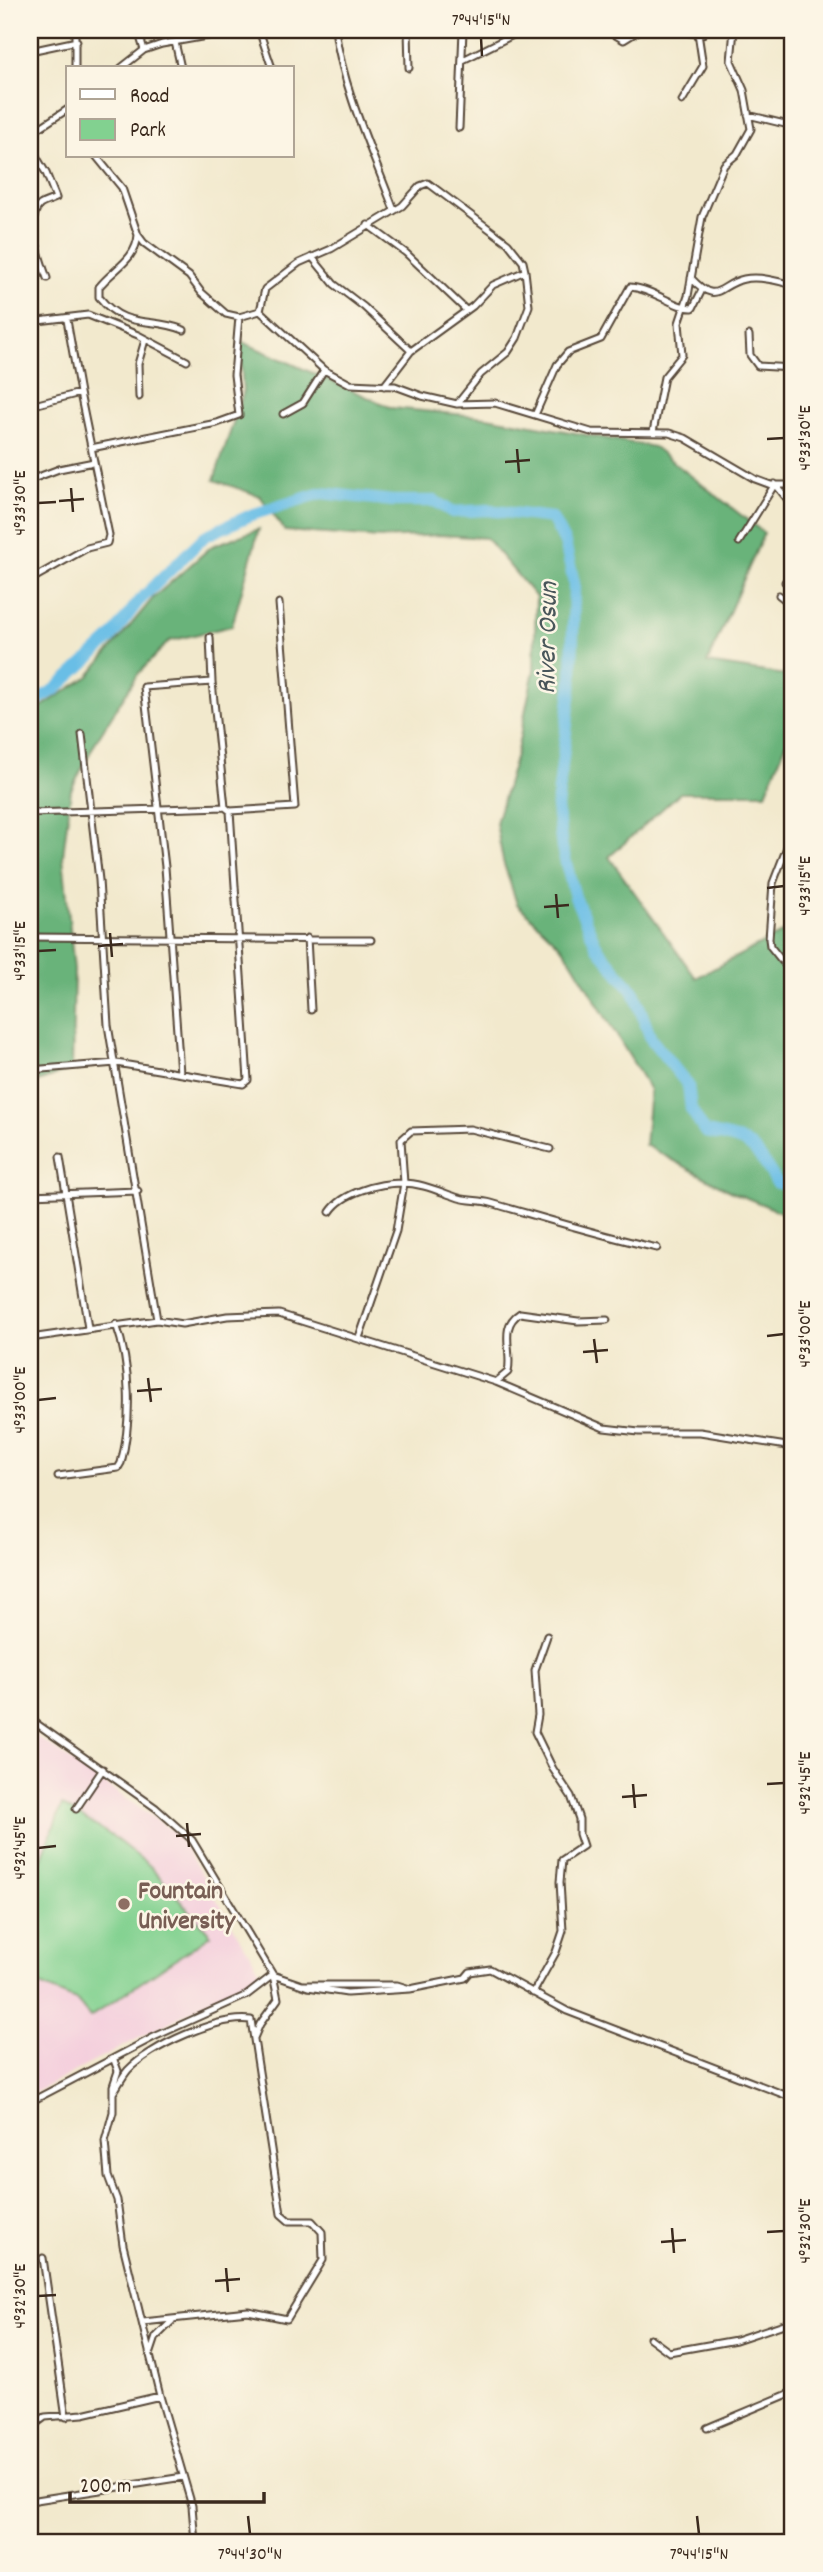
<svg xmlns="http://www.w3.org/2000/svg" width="823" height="2572" viewBox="0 0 823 2572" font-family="Dekko,sans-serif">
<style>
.built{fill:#f4cfdd}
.green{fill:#82d190;stroke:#5e7e57;stroke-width:2}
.forest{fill:#69b37a;stroke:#526e4c;stroke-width:2}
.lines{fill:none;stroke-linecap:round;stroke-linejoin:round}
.river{stroke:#69bee6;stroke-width:12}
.minor-casing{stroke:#564738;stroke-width:9}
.minor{stroke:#fff;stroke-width:5}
.ticks{fill:none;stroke:#3b2a1e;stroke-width:2.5}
.education-dot{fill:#8d6e63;stroke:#fcf5e5;stroke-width:2.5}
.labels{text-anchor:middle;stroke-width:5;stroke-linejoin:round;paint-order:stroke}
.education-label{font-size:26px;font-weight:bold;fill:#785e54;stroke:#fcf5e5;text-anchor:start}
.water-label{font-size:28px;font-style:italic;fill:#49565a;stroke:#fcf5e5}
.neatline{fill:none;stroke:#3b2a1e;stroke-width:2.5}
.ticks-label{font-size:18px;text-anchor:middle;fill:#3b2a1e}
</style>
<rect width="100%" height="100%" fill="#fcf5e5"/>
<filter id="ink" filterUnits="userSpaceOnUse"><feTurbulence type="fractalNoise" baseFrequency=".0143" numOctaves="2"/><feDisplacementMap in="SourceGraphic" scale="14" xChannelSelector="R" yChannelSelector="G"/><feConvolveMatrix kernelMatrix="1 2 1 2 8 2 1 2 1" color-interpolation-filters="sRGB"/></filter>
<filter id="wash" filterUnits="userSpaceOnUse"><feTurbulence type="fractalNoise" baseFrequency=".00686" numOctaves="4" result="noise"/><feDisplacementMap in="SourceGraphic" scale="28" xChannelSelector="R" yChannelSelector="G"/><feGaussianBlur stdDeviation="1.57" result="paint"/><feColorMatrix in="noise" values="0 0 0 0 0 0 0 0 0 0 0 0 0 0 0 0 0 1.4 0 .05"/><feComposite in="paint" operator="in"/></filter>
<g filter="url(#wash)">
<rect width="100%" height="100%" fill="#f2e9cd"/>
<path class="built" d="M30,1732L177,1834L262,1974L30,2095Z"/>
<path class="green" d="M62,1805L112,1836L150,1866L211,1935L90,2017L76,2000L30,1981V1890Z"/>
<path class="forest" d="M240,341L392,408L487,417L654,447L764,533L707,663L793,676V727L766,793H680L609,857L696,978L793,927V1217L730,1191L645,1145L650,1090L564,949L517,904L503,861L496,823L517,751L534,670L536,597L486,538L442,535L380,538L285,531L260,496L214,480L243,394Z
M259,529L232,626L169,641L138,674L96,741L71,790L63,856L74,970L72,1069L30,1085V714L89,676L153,598L212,546Z"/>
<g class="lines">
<path class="river" d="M30,704L56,689L111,638L138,602L205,536L251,515L321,493L393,501H435L452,512L487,510L552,518L565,543L574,583L572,681L557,807L562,848L575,897L597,947L634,992L651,1039L688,1085L691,1109L705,1132C751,1141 752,1142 777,1183L793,1185"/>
</g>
</g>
<g filter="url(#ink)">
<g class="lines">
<defs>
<path id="minor" d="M75,30V68
M138,30L144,50
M259,30L272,68
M335,30C344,92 372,151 394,210
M408,30L409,68
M607,30L624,40L640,30
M660,30L703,34L705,30
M175,42L181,68
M30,51L77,41
M463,60L523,30
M121,68L144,50L162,44L241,30
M682,101L703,66L698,33
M748,115L793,126
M459,128L463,30
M30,134L68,109
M30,146L46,173L56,198C52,200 44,202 40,205C25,219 41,262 47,278
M96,156L122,188L138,235L144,243L189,276L201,292L226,314L239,317L260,311L324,370L350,384L395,386L422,396L457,404L495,403L591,432L669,433L685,438L755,479L771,485H793
M368,225L406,253L466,310
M138,235C136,260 113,269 99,287V297C126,331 150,316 184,330
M312,257L334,284L364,307L411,351
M691,278C718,307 719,284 744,279C759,276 778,281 793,285
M260,311L265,289L299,263L331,249L402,206L420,186L428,183L508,243L523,262L525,271L493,285L473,306L411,351L384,386
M67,320L80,393
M30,322L88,315L138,335L187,361
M749,335L750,355L758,366L793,368
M139,397L138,364L145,340
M457,404L481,374L508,352L517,338L529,306L525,271
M30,406L80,393L109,535L107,543L87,548L30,580
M283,414L303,403L324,370
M535,415L557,365L568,352L601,339L630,287C654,289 676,309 693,308L702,290
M653,432L664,377L682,355L679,323L688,296L702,217L724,165L737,154L751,129L744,90L731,61L734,30
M91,448L217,423L239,415L234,375L239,317
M30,480L59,469L94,462
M775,484L793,506
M739,542L775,484
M785,582L793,573
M779,595L793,606
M82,734L99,880L108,1025L157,1320
M230,811L295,807L279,603
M30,813L225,807
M793,832L773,883L769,939L770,946L786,966L793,967
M30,887V909
M30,937L371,940
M307,938L311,1010
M30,1070L116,1063L243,1084L248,1080L230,811L225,807L212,682L210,637
M180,1073L165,867L144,687L212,682
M60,1157L88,1328
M30,1195L138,1191
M330,1212C343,1192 379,1183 402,1183C423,1183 440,1192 459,1198C469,1201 481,1200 491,1203C547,1219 601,1236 657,1248
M30,1338L157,1320L182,1324L227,1316L279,1314L496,1382L604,1428L639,1432H700L793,1447
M359,1338L396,1231L404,1183L401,1140L411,1131L470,1129L550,1149
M496,1382L508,1372C513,1351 498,1327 520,1313L578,1321L607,1320
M58,1476L118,1468L121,1463C132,1421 131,1365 116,1324
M30,1719L156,1808L192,1840L273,1975L308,1987L347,1993L410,1989L465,1978L470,1972L490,1969L567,2011L793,2098
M76,1809L103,1769
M303,1985H397L410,1989
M533,1993L556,1952L563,1931L560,1882L562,1860L583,1846L579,1834V1819L571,1796L553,1769L535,1732L538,1715L535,1670L547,1636
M114,2060L118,2071L113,2086V2112L105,2141L108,2176L117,2200L123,2245L160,2396L192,2506L195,2542
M113,2093C118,2086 122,2077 128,2070C149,2047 219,2015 251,2020L281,2214L289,2221H312L322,2232L323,2260L287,2319L248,2311L143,2322
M30,2102L154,2037L247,1995L273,1975L278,1999L260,2024L254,2038
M43,2258L66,2417
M793,2330V2343
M650,2338L669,2352L736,2340L793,2321
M151,2352L156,2337L172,2321
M30,2428L45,2417L83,2414L160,2396
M707,2428L793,2392
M30,2501L183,2477
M783,2540L793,2537"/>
</defs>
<use href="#minor" class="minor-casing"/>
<use href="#minor" class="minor"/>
</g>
</g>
<path class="ticks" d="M481,38L482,56M767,439L784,438M517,449L519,473M505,462L530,460M71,488L73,512M59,501L84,499M38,503L56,502M767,888L784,886M556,894L558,918M544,907L569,905M110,933L112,957M98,946L123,944M38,951L56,950M767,1336L784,1334M594,1339L597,1363M583,1352L608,1350M148,1378L151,1402M137,1391L162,1389M38,1400L56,1398M633,1784L635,1808M767,1784L784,1783M622,1797L647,1795M187,1823L189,1847M176,1836L201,1834M38,1848L56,1846M672,2228L674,2253M767,2232L784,2231M661,2242L686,2240M226,2268L228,2292M215,2281L240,2279M38,2296L56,2295M248,2516L250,2534M697,2516L699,2534"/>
<circle class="education-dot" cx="124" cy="1904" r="7"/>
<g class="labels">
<g class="education-label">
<text x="138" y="1898">Fountain<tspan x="138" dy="30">University</tspan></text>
</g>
<g class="water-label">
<text transform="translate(545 638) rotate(-89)" y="10">River Osun</text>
</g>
</g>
<rect width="823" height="2572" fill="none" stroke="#fcf5e5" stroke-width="77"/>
<rect x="66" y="66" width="228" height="91" fill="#fcf5e5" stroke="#afa495" stroke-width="2"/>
<rect x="80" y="89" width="35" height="10" fill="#ffffff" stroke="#afa495" stroke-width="2"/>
<text x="130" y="102" font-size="21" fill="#3b2a1e">Road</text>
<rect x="80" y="119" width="35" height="21" fill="#82d190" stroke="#afa495" stroke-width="2"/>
<text x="130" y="136" font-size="21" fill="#3b2a1e">Park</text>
<path d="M70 2492v10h194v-10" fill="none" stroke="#3b2a1e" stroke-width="3.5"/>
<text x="80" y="2492" font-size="21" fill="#3b2a1e" stroke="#fcf5e5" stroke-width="5" paint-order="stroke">200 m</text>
<rect x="38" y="38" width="746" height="2496" class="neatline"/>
<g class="ticks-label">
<text x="481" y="25">7°44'15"N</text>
<text transform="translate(804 438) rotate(-90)" y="6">4°33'30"E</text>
<text transform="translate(19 503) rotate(-90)" y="6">4°33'30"E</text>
<text transform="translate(804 886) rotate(-90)" y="6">4°33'15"E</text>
<text transform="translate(19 951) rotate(-90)" y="6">4°33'15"E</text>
<text transform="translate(804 1334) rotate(-90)" y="6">4°33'00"E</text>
<text transform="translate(19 1400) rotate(-90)" y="6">4°33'00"E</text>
<text transform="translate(804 1783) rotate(-90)" y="6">4°32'45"E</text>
<text transform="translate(19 1848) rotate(-90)" y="6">4°32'45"E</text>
<text transform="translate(804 2231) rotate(-90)" y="6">4°32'30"E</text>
<text transform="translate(19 2296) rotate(-90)" y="6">4°32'30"E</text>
<text x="250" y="2559">7°44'30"N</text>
<text x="699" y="2559">7°44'15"N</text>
</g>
</svg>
